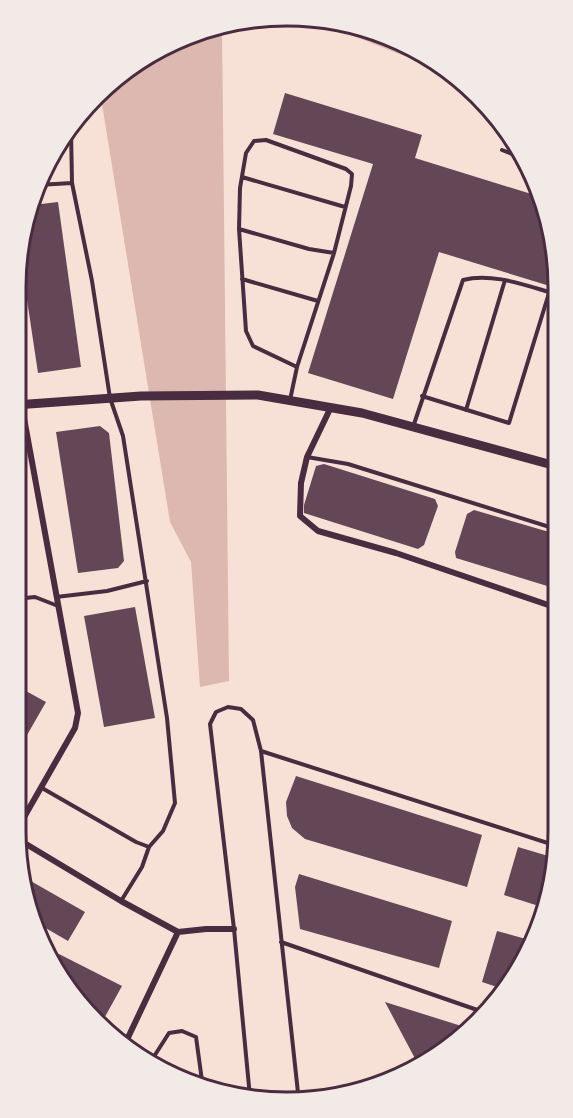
<svg xmlns="http://www.w3.org/2000/svg" width="573" height="1118" viewBox="0 0 573 1118" font-family="'DejaVu Sans',sans-serif">
<style>
.water{fill:#dcb8b0}
.building{fill:#644757}
.lines{fill:none;stroke-linecap:round;stroke-linejoin:round}
.service{stroke:#4a2c40;stroke-width:4}
.minor{stroke:#4a2c40;stroke-width:6}
.tertiary{stroke:#4a2c40;stroke-width:9}
.rim{fill:none;stroke:#4a2c40;stroke-width:3}
</style>
<rect width="100%" height="100%" fill="#f7e1d7"/>
<path class="water" d="M302,16H305L407,43L438,69Z
M222,26L229,681L200,687L191,562L170,522L100,92L108,82L200,29Z"/>
<path class="building" d="M285,93L422,135L415,158L541,197L556,251V278L553,287L439,252L393,399L308,373L373,164L273,134Z
M58,202L81,367L38,373L20,253L33,205Z
M100,426L109,433L124,561L118,568L78,573L56,432Z
M324,464L435,499L438,506L424,545L418,549L304,513V505L316,466Z
M474,510L556,534L557,589L456,558L455,552L467,514Z
M135,607L155,718L104,727L84,616Z
M15,685L46,702L15,756Z
M296,776L482,835L467,887L305,839L292,828L287,816L286,802Z
M518,847L555,858L542,907L504,895Z
M299,874L452,921L439,968L300,929L295,887Z
M22,876L85,912L68,941L30,919Z
M497,931L533,941L530,952L503,989L482,982Z
M41,940L55,948L50,957L46,950Z
M59,954L122,986L101,1024L71,997L53,963Z
M385,1002L471,1029L419,1066Z"/>
<g class="lines">
<path class="service" d="M502,150L523,158
M242,177L345,207
M38,185L72,183
M239,229L309,249L334,253
M242,279L318,301
M422,396L509,423L549,293
M290,400L297,367L334,253L351,186L352,174L346,169L266,140L254,141L246,153L240,188L239,229L246,331L253,346L297,367
M466,410L505,280
M413,427L463,280C492,272 527,286 556,294
M307,457L348,464L556,529
M551,463L556,448
M56,597L107,591L147,581
M15,599L35,597L58,606
M261,751L557,846
M42,788L136,842L149,847L163,831L175,803L167,718L123,436L110,398L92,281L72,183L71,130
M121,901L142,867L149,847
M281,942L486,1013
M125,1046L142,1056L153,1058L193,1083
M153,1058L169,1033L182,1031L196,1037L203,1088
M250,1097L234,929L210,724L216,712L228,707L241,709L253,720L261,751L299,1102"/>
<path class="minor" d="M331,407L307,457L301,483L300,516L318,531L396,553L557,608
M15,833L75,728L78,713L15,369
M16,838L121,901L178,932L206,929H234
M124,1046L178,932"/>
<path class="tertiary" d="M15,405L141,396L258,395L362,413L556,466"/>
</g>
<path d="M0 0H573V1118H0ZM287 26H287A261 261 0 0 1 548 287V831A261 261 0 0 1 287 1092H287A261 261 0 0 1 26 831V287A261 261 0 0 1 287 26Z" fill="#f1eae7" fill-rule="evenodd"/>
<path class="rim" d="M287 26H287A261 261 0 0 1 548 287V831A261 261 0 0 1 287 1092H287A261 261 0 0 1 26 831V287A261 261 0 0 1 287 26Z"/>
</svg>
